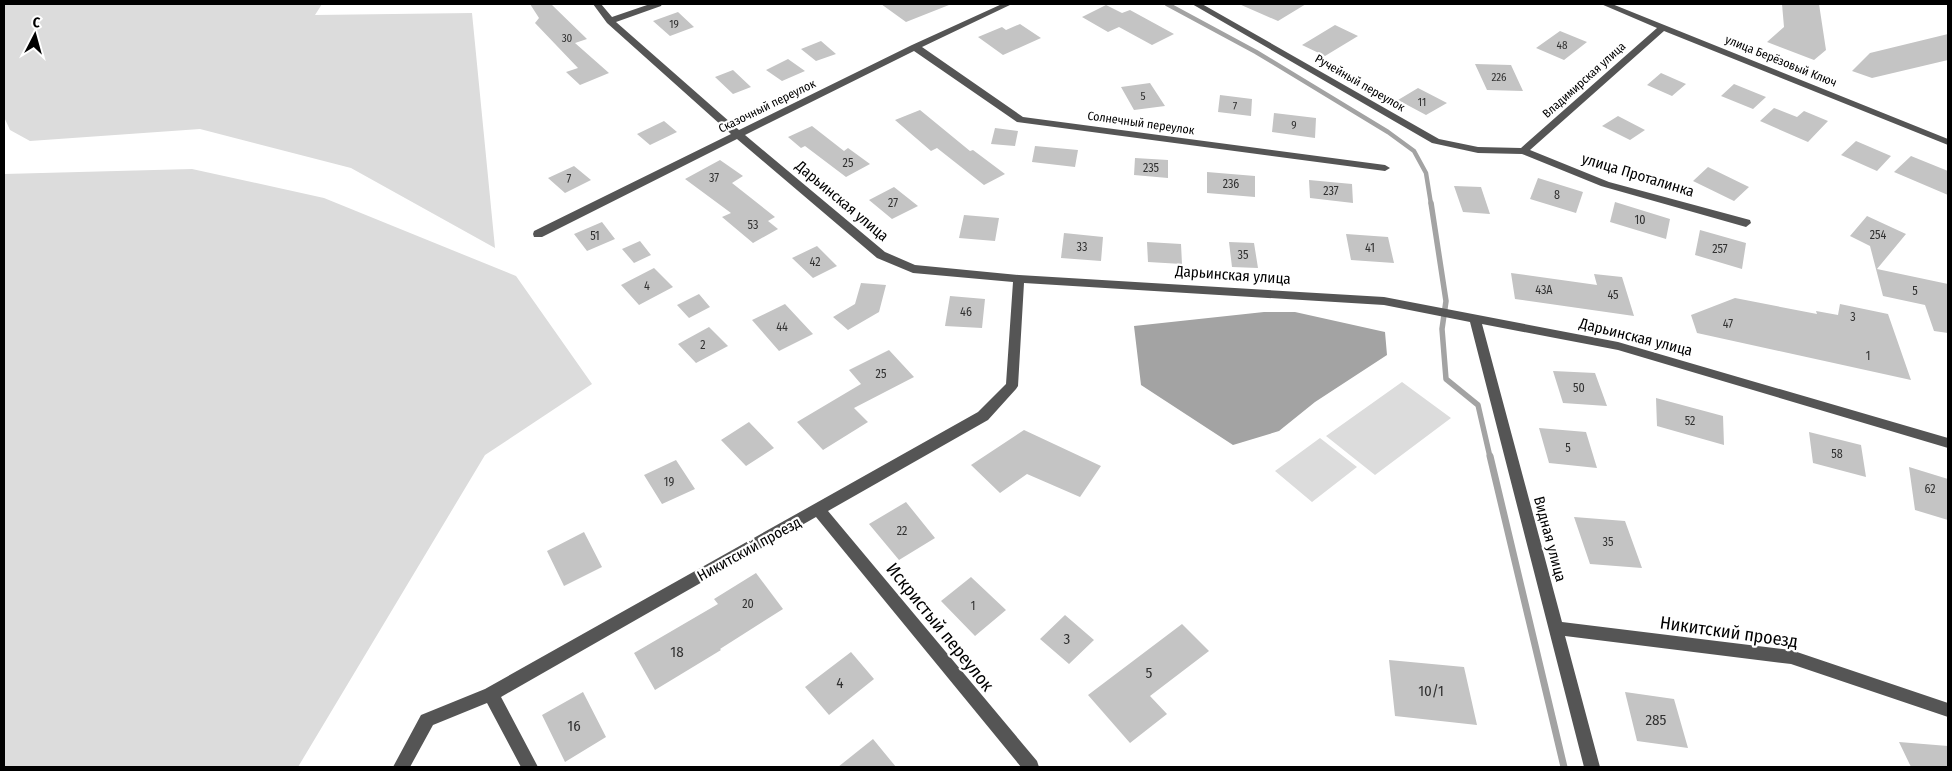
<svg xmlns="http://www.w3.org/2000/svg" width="1952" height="771" viewBox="0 0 1952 771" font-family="'Fira Sans Condensed',sans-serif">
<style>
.green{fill:#dcdcdc}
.water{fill:#a3a3a3}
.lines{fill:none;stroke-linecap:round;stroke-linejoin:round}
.stream-far2{stroke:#a3a3a3;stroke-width:4.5}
.stream-far1{stroke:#a3a3a3;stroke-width:5.5}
.stream{stroke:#a3a3a3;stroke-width:7}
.building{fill:#c4c4c4}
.minor{fill:#555;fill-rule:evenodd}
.labels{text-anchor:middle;stroke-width:4.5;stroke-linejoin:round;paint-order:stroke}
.far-number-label{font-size:11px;fill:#313131}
.far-street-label{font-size:12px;fill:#000;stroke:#fff}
.number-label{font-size:12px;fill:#313131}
.street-label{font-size:15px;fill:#000;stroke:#fff}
.near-number-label{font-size:15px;fill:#313131}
.near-street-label{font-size:18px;fill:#000;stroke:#fff}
</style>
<rect width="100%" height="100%" fill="#fff"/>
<path class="green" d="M4,4H322L315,15L472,13L495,248L351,168L200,129L30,141L10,130L4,117Z
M192,169L324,198L516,276L592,384L485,455L298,767H4V174Z
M1402,382L1451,418L1375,475L1326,436Z
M1320,438L1357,467L1312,502L1275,471Z"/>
<path class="water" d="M1264,312H1295L1385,332L1387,355L1315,402L1279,431L1233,445L1141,385L1134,326Z"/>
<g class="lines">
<path class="stream-far2" d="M1167,4L1256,52L1388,132L1414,151L1426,173L1431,204"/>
<path class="stream-far1" d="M1431,203L1446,301L1442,329L1446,379L1478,405L1490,457"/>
<path class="stream" d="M1490,456L1564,767"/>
</g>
<path class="building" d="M530,4H551L587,39L575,43L609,73L580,85L566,72L578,68L535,23L539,18Z
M881,4H949V5L906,22Z
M1239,4H1306L1278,21Z
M1782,4H1819L1826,50L1814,60L1767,42L1784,27Z
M1106,5L1122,13L1130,10L1174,34L1152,45L1119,27L1108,32L1082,17Z
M678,12L694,27L670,36L653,21Z
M1020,24L1041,38L1003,55L978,37L1002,27L1006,30Z
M1335,25L1358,36L1325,56L1302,45Z
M1560,31L1587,42L1564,60L1536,48Z
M1948,34V60L1872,78L1852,71L1870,53Z
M821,41L836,54L816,61L801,49Z
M788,59L805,71L782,81L766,70Z
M1475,64L1511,65L1523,91L1487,90Z
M733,70L751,87L733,94L715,77Z
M1661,73L1686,84L1672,96L1647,85Z
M1150,83L1165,106L1134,110L1121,87Z
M1734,84L1766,97L1753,109L1721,96Z
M1418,88L1447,103L1426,115L1398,100Z
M1220,95L1252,99L1251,116L1218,112Z
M1774,108L1797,117L1804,111L1828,121L1808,142L1760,121Z
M920,110L970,151L973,150L1005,174L984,185L937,148L931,151L895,120Z
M1274,113L1316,118L1315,138L1272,132Z
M1618,116L1645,130L1630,140L1602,126Z
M664,121L677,132L650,145L637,134Z
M812,126L844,151L848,148L870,164L846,177L805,146L801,148L788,137Z
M995,128L1018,131L1015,146L991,144Z
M1856,141L1891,156L1877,171L1841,155Z
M1035,146L1078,150L1075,167L1032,162Z
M1911,156L1948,171V195L1894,172Z
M1135,158L1168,160V178L1134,175Z
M720,160L743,176L732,183L775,217L768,221L778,229L753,243L722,217L731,213L685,179Z
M574,166L591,180L565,193L548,178Z
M1708,167L1749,187L1734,201L1693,181Z
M1207,172L1255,176V197L1207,193Z
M1538,178L1583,192L1576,213L1530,199Z
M1309,180L1352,184L1353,203L1310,198Z
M1454,186L1481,187L1490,214L1463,212Z
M894,187L918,206L892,219L869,200Z
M1615,202L1670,219L1666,239L1610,222Z
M964,215L999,218L995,241L959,238Z
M1867,216L1906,234L1877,269L1948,284V333L1934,331L1925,305L1883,296L1870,246L1850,236Z
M602,222L615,239L587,251L574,234Z
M1700,230L1746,243L1742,269L1695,255Z
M1064,233L1103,237L1101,261L1061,258Z
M1346,234L1388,237L1394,263L1351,260Z
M640,241L651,255L634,263L622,249Z
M1147,242L1181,244L1182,264L1148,262Z
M1229,242L1254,243L1258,268L1232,267Z
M817,246L837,266L813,278L792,258Z
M654,268L673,287L639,305L621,285Z
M1511,273L1597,285L1594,274L1622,277L1634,316L1515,299Z
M861,283L886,285L879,312L848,330L833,317L855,304Z
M699,294L710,307L689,318L677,305Z
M950,296L985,299L982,328L945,326Z
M1735,298L1817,314L1816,311L1838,315L1840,304L1888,314L1911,380L1697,333L1691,315Z
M785,304L813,334L779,351L752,320Z
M709,327L728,346L696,363L678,344Z
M889,350L914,377L854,408L868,422L823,450L797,422L861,384L849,370Z
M1553,371L1595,373L1607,406L1563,403Z
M1656,398L1723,416L1724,445L1657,426Z
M749,422L774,448L746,466L721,440Z
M1539,428L1586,432L1597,468L1549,463Z
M1024,430L1101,466L1080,497L1027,474L1000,493L971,465Z
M1809,432L1861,445L1866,477L1813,463Z
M676,460L695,489L662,504L644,475Z
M1909,467L1948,479V520L1915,510Z
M906,502L935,538L899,560L869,524Z
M1574,517L1625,521L1642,568L1590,564Z
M584,532L602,567L564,586L547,551Z
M756,573L783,609L720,649L721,650L655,690L634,653L718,604L714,599Z
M971,577L1006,610L975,636L941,601Z
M1065,615L1094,640L1069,664L1040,639Z
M1182,624L1209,651L1150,696L1167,714L1130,743L1088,695Z
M851,652L874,679L829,715L805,687Z
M1389,660L1464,667L1477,725L1395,716Z
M583,692L606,737L565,762L542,715Z
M1625,692L1674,699L1688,748L1637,741Z
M873,739L896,767H838Z
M1899,742L1948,746V767H1911Z"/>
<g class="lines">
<path class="minor" d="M593,4H601L612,17L650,4H662L661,6L616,22L739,130L912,45L1002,4H1012L922,47L1023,117L1385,165L1390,168L1385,171L1017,122L914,51L745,135L885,252L915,265L1019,275L1384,297L1618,342L1948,438V448L1618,350L1482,324L1562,622L1791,650L1948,703V717L1791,664L1565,636L1600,767H1584L1470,322L1384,305L1024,283L1018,386L1016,389L988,420L828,511L1037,761L1039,767H1021L816,517L501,697L538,767H521L487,703L433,725L410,767H393L421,715L485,689L978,412L1006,384L1013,282L913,273L877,258L737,139L542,237H534L533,234L534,231L731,134L607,23Z
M1192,4H1202L1439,139L1478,147L1521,148L1657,28L1601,4H1612L1948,139V145L1664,31L1530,150L1609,182L1750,220L1751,223L1746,227L1601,186L1522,154L1478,153L1432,143Z"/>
</g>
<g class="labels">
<g class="far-number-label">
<text x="674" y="28">19</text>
<text x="567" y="42">30</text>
<text x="1562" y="49">48</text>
<text x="1499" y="81">226</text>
<text x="1143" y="100">5</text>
<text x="1422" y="106">11</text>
<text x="1235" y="110">7</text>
<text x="1294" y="129">9</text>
</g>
<g class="far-street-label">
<text transform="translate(1781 61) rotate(22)" y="4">улица Берёзовый Ключ</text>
<text transform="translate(1584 80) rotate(-42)" y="4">Владимирская улица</text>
<text transform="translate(1360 83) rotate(30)" y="4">Ручейный переулок</text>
<text transform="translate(767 106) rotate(-26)" y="4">Сказочный переулок</text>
<text transform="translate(1141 123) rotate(8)" y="4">Солнечный переулок</text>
</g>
<g class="number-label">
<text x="848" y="167">25</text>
<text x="1151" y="172">235</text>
<text x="714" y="182">37</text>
<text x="569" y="183">7</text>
<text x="1231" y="188">236</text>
<text x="1331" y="195">237</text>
<text x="1557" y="199">8</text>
<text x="893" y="207">27</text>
<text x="1640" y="224">10</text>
<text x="753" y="229">53</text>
<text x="1878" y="239">254</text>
<text x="595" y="240">51</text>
<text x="1082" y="251">33</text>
<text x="1370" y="252">41</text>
<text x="1720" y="253">257</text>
<text x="1243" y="259">35</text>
<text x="815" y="266">42</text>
<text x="647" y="290">4</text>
<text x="1544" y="294">43А</text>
<text x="1915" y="295">5</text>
<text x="1613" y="299">45</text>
<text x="966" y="316">46</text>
<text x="1853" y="321">3</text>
<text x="1728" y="328">47</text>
<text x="782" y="331">44</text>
<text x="703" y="349">2</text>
<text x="1868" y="360">1</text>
<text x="881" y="378">25</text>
<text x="1579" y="392">50</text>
<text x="1690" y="425">52</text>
<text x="1568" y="452">5</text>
<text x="1837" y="458">58</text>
<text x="669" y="486">19</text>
<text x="1930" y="493">62</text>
<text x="902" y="535">22</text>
<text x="1608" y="546">35</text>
<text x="748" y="608">20</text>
<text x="973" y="610">1</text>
</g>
<g class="street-label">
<text transform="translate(1638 175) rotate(17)" y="5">улица Проталинка</text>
<text transform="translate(842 201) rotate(40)" y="5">Дарьинская улица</text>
<text transform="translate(1233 275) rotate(4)" y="5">Дарьинская улица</text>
<text transform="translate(1636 337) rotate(14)" y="5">Дарьинская улица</text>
<text transform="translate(1550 539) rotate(75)" y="5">Видная улица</text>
<text transform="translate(749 549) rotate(-29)" y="5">Никитский проезд</text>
</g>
<g class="near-number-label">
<text x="1067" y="644">3</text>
<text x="677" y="657">18</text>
<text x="1149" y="678">5</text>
<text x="840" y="688">4</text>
<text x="1431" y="696">10/1</text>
<text x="1656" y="725">285</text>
<text x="574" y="731">16</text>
</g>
<g class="near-street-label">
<text transform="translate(940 627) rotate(51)" y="6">Искристый переулок</text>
<text transform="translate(1729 632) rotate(8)" y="6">Никитский проезд</text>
</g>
</g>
<rect width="1952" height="771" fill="none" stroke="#000000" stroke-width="10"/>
<g transform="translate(35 35) rotate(6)" stroke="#ffffff" stroke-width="4" paint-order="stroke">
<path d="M0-4L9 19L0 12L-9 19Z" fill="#000000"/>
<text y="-8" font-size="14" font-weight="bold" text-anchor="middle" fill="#000000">С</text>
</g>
</svg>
